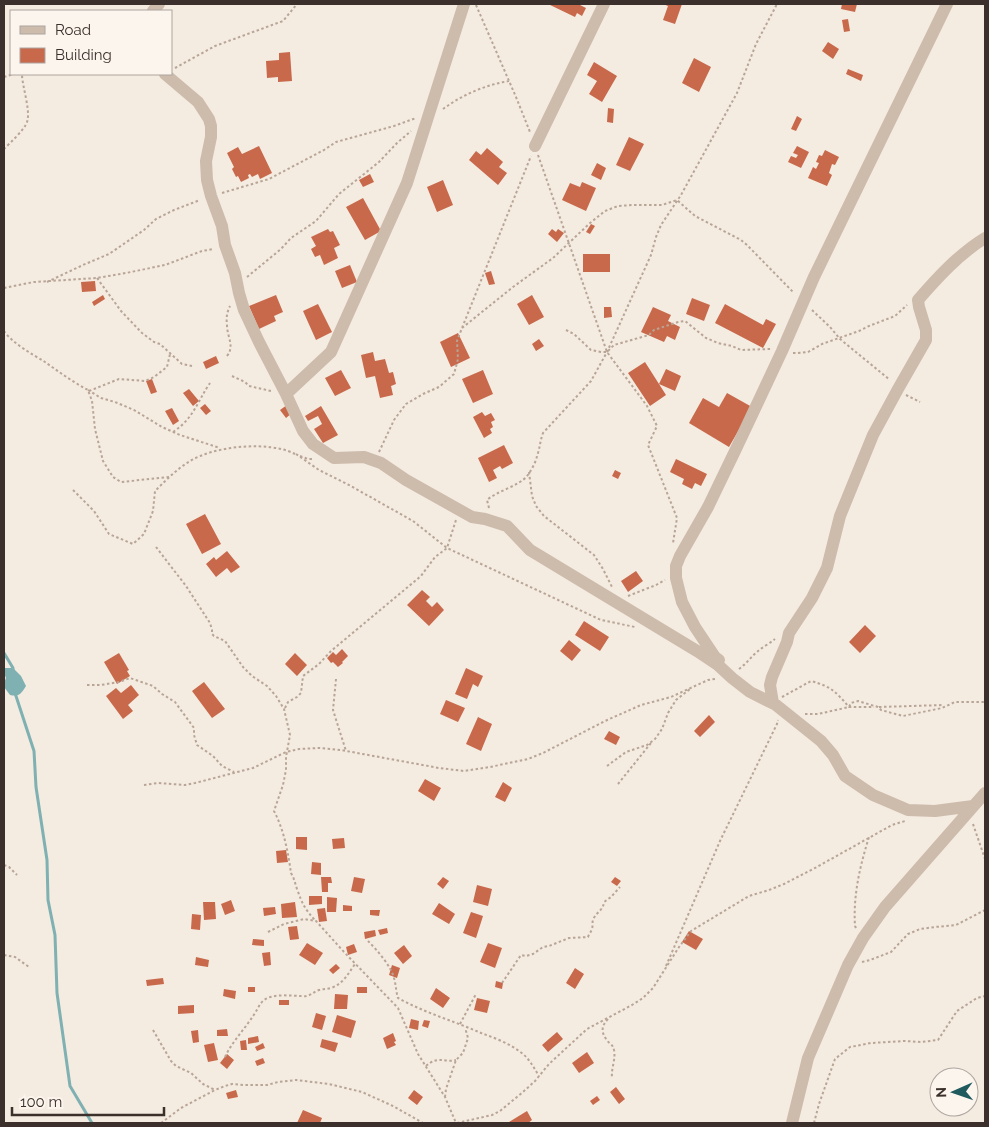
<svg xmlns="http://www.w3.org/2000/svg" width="989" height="1127" viewBox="0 0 989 1127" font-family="Raleway,sans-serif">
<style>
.water{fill:#7fb0b2}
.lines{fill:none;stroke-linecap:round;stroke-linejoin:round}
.stream{stroke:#7fb0b2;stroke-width:3}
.building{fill:#c8694b}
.path{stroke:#b9a596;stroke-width:2;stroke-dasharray:2.5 2.5;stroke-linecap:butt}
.minor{stroke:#cdbbac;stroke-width:12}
</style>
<rect width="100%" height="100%" fill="#f4ebe1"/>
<path class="water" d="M5,668H13L21,676L26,686C21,694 19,697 10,695L4,687V683L6,678L4,673Z"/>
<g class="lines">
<path class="stream" d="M4,653L13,668V672
M15,693L34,751L36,787L47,860L48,900L55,935L57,993L70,1086L92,1123"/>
</g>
<path class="building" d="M548,4H581L580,5L586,8L582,16L577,13L575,17Z
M663,4H682L675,24L663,20L668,6Z
M842,4H857L855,12L841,9Z
M848,19L850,31L844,32L842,20Z
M828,42L839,49L833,59L822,51Z
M290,52L292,81L278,82V77L267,78L266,61L279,60V53Z
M694,58L711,67L699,92L682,83Z
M594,62L617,76L602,102L589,94L597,81L587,75Z
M848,69L863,75L861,81L846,74Z
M608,108L614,109L613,123L607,122Z
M797,116L802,119L796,131L791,129Z
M629,137L644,144L630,171L616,165Z
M259,146L272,173L260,179L258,174L252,177L250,174L248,175L249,178L241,182L238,176L236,177L232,169L234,167L227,153L238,147L242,154Z
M797,146L809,152L801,168L788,162L791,156L796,158L798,155L793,153Z
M487,148L503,162L499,167L507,173L498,185L469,160L476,151L481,155Z
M825,150L839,157L835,165L832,164L829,173L832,175L827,186L808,178L813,167L816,169L819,163L816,162L819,155L822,156Z
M597,163L606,168L601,180L591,175Z
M370,174L374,182L363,187L359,180Z
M443,180L453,205L437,212L427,187Z
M582,182L596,188L586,211L562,200L570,183L580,187Z
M363,198L381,231L365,240L346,207Z
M591,224L595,226L590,234L586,232Z
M328,229L330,232L333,231L340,245L334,248L338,258L324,265L320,255L315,257L311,249L316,246L311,237Z
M552,229L556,232L558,229L564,233L557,242L548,234Z
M583,254H610V272H583Z
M350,265L357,282L342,288L335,271Z
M491,271L495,284L489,285L485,273Z
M95,281L96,291L82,292L81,282Z
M103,295L105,299L94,306L92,302Z
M276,295L283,312L274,316L276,321L259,329L249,306Z
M532,295L544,317L529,325L517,304Z
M692,298L710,305L704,321L686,314Z
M318,304L332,332L316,340L303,311Z
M725,304L763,325L766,319L776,324L763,348L715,323Z
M604,307H611L612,317L604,318Z
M653,307L671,315L668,321L680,327L675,340L667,336L664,342L641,332Z
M458,333L470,358L451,367L440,342Z
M539,339L544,346L536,351L532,344Z
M373,352L375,361L385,359L389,373L393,372L396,384L391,386L393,395L380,398L375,376L366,378L361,355Z
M216,356L219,363L206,369L203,362Z
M645,362L666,395L650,406L628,373Z
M666,369L681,376L675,391L659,384Z
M341,370L351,388L335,396L325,378Z
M483,370L493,394L473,403L462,379Z
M152,379L157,392L151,394L146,381Z
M189,389L199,401L193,406L183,393Z
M727,393L752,407L729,447L689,423L703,398L719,407Z
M205,404L211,411L206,415L200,408Z
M287,405L292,413L286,418L280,410Z
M321,406L338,435L323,443L314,429L322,424L318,416L308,421L305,416Z
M172,408L179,421L173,425L165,411Z
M482,412L485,416L491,413L495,420L491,422L493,427L490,429L492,433L484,438L473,417Z
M504,445L513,463L502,469L500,466L493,470L497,478L489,482L478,458Z
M676,459L707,474L701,486L695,483L692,489L682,484L684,479L670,472Z
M615,470L621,473L618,479L612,476Z
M205,514L221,544L202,554L186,524Z
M227,551L240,567L231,573L227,568L216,577L206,564L214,557L216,560Z
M636,571L643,581L628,592L621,581Z
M422,590L430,597L426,601L432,607L437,602L444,610L429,626L407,605Z
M584,621L609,637L600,651L575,635Z
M865,625L876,636L860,653L849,642Z
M569,640L581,650L572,661L560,651Z
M342,649L348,656L342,662L343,663L338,667L333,662L331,663L327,658L333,652L336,655Z
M119,653L129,670L127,671L130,676L117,684L104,662Z
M295,653L307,665L297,676L285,664Z
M466,668L483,676L478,687L473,684L467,699L455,694Z
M204,682L225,709L212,718L192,691Z
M131,685L139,695L128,705L133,711L123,719L106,696L116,688L121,693Z
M446,700L465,708L458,722L440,714Z
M709,715L715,722L700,737L694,731Z
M478,717L492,724L481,751L466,744Z
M609,731L620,737L616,745L604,739Z
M425,779L441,788L434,801L418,791Z
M503,782L512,788L505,802L495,797Z
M296,837H307V850L296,849Z
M344,838L345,848L333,849L332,839Z
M286,850L288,862L277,863L276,851Z
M312,862L321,863V875L311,874Z
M321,877H331L332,883H328V892H322Z
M354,877L365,879L362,893L351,891Z
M443,877L449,881L443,889L437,884Z
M615,877L621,881L617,886L611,882Z
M477,885L492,889L488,906L473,902Z
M309,896H322V904L309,905Z
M327,897L337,898L336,912H327Z
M231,900L235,911L225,915L221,904Z
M203,902H215L216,919L204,920Z
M295,902L297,917L282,918L281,904Z
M439,903L455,914L449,924L432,914Z
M343,905L352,906V911H343Z
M275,907L276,914L264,916L263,908Z
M325,908L327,921L319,922L317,909Z
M370,910H380L379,916L370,915Z
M471,912L483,916L476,938L463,933Z
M192,914L201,915L200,930L191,929Z
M297,926L299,939L290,940L288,927Z
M387,928L388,933L380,935L378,930Z
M375,930L376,936L365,939L364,932Z
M689,931L703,939L696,950L682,942Z
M253,939L264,940V946L252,945Z
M307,943L323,953L315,965L299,955Z
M488,943L502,948L495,968L480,962Z
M354,944L357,952L348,955L346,947Z
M404,945L412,956L403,964L394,953Z
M270,952L271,965L264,966L262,953Z
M196,957L209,960L208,967L195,965Z
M336,964L340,968L333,974L329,970Z
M392,965L400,968L397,978L389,975Z
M575,968L584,974L575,989L566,983Z
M163,978L164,984L147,986L146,980Z
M496,981L503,983L502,989L495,987Z
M248,987H255V992H248Z
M357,987H367V993H357Z
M436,988L450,998L443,1008L430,999Z
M224,989L236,991L235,999L223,996Z
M335,994L348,995L347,1009H334Z
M477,998L490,1001L487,1013L474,1010Z
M279,1000H289V1005H279Z
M194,1005V1013L178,1014V1006Z
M316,1013L326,1016L322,1030L312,1027Z
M337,1015L356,1021L351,1038L332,1032Z
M411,1019L419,1021L418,1030L409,1028Z
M424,1020L430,1021L428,1028L422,1026Z
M227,1029L228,1036H217V1030Z
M198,1030L199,1042L193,1043L191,1031Z
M557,1032L563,1039L548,1052L542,1045Z
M393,1033L396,1041L394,1042L396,1045L387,1049L383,1038Z
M258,1036L259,1042L248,1044V1038Z
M322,1039L338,1043L335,1052L320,1047Z
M246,1040L247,1050H241L240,1041Z
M214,1043L218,1060L208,1062L204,1045Z
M263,1043L265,1048L257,1051L255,1047Z
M587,1052L594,1063L579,1073L572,1063Z
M227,1054L234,1060L227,1069L220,1063Z
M263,1058L265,1063L257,1066L255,1061Z
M616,1087L625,1099L619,1104L610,1092Z
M236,1090L238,1097L228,1099L226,1093Z
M414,1090L423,1097L417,1105L408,1098Z
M597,1096L600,1100L593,1105L590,1101Z
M303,1110L322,1118L320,1123H297Z
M527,1111L532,1120L528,1123H510L509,1122Z"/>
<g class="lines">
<path class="path" d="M476,5L516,97L530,132
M175,68L215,46L283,21L297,4
M4,77L14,74
M443,109C462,95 485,85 509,81
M4,149C10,143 25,129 27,122C31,111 22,86 22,74
M538,155L607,352L647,406L657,426L648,445L677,518L673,543
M222,193L269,179L324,150L336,142L394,126L416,118
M247,277L281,249L291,238L316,221L339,194L379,162L397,143L411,131
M97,278L121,311L142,333L154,342L160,344L182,364L192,366
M47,282L83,265L109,254L144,230L156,219L174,210L200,200
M4,288L34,282L97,278L126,273L165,265L202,251L214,249
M812,310L830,327L840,339L890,380
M462,328L513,287L553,258L590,223L605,211L618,206L632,205H662L677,200L695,216L741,240L747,245L794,293
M566,330L574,334L591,350L601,352H607L614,345L649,335L654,330L678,322L685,321L706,338L718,343L732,346L741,350L771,349
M4,331C12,343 32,354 45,362C59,372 73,382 88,390L92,401L95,429L103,461L113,477L121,482L169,477
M793,353H798L808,352L822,344L859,331L869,326L895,316L907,305
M227,356C235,346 227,337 227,325C226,318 227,312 230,306
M232,376L245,382L249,386L271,391
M88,390L101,398L115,402L134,410L162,427L180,435L220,448
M89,391L119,379L145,381L154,377L167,367L170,354
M906,395L920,402
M173,432C194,418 197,402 210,383
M379,452L394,420L406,404L423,394L439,387L454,374L458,359L457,341L462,328L531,156
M296,454L319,470L349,485L413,521L447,548L601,620L635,627
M300,456L308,459H314
M529,472L532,496L536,506L544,516L594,555L603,569L612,587
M73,490L94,511L109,534L133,544L144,534L153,511L155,491C166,480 177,469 190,461C214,447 254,443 281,449C286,450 291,452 295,454
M489,508L487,500C497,491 519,486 527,476C531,471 536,462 537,456C540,448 540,441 543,433L591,381L607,352L651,255L656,237L661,225L681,195L737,93L756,44L777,4
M156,547L186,586L210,623L212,630V634L214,636L225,641L243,667L252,676L267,686L276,696L284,709L290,735L286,757V770L283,785L274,811C284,830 288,852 291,873C294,878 295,883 297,889C302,903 305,910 316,921
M628,596L656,585L665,580
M739,669C746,664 751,657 758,651C763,647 770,643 775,639
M336,679L333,710L346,751
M87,685H101L119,682L130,678L153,686L162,694L175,702L194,728V735L197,745L213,756L222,766L234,772
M782,697L811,681C832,687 835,691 849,707H874
M879,707L944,705
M285,708L288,702L297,697L301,693L303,676L319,664L331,651L421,576L435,557L447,548L456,520
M805,714H818L849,707L851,703L858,701L878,707L881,710L903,716L942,708L955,702H985
M607,766L626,752L647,745L655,739L662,729L668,713L676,700L690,689
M618,784L651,743
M144,785L158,783L185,785L195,783L253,768L286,752L299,749L319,748L341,750L439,768L464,771L490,767L528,759L543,753L605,721L641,705L671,697L708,680L715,679
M973,824L985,859
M4,865L9,867L17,875
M856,928L855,926C853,895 860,866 869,837
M268,932L284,924L304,919L316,921L344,952L398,1008L418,1054L445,1097L456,1123
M368,941C377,950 391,966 394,978C396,985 396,992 398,998C425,1013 454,1021 481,1033C495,1038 511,1044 523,1054C530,1060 534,1068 539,1076
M4,955L15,957L29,967
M862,962L870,960L891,952L908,934L920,929L935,927L956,925L985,910
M666,966L720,841L777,724L778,720
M502,983L521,955L526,956L533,954L543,947L549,946L569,938L588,937C589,934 591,932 592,929C593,926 592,923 593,920C596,912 603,911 604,902L611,897L620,887
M608,1019C601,1026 601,1033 607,1040C609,1044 613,1044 614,1050C616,1059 611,1068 612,1078
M460,1024L476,994
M153,1030L171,1061L176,1066L191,1073L203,1084L215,1090
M225,1057C232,1042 244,1030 253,1016C257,1011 259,1004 264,1000C274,993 291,996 302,996C310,997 313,992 319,990C323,989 327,989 331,988C343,984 348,974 355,964
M426,1066C439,1055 443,1063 456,1060
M445,1097L446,1089L456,1060L463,1053L468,1038L466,1031L467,1028
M161,1123L181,1108L215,1090L225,1086L232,1084L243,1085H267L278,1082L296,1080L329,1084L362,1092L393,1106L423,1123
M457,1123L492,1115L500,1111L523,1092L535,1081L549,1064L587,1029L632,1005L643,998L653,988L679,947L691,931L749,896L769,890L784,884L815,868L892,825L905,821
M814,1123L819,1104L835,1059L850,1047L871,1043L905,1041L921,1042L938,1040L957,1011L977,998L985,996"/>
<path class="minor" d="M153,11L159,4
M165,74L198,102L209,119L211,126V137L206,161L207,180L211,196L222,226L225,245L235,273L239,293L244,310L259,342L286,394L303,431L313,444L334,458L364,457L381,463L406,480L472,517L485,519L507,526L530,550L697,651L718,665L732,678L750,692L776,705L821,741L833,755L845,776L873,795L908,810L935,811L973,806
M535,146L604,4
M286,394L331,352L407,183L464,4
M719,660L715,657L695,627L682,602L676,578V566L680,556L708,507L735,451L782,351L814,277L947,4
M773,703L770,685L772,677L787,642L789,633L812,598L827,568L840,516L873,435L898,389L926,340V330L919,307L918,300C938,277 959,254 985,238
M792,1123L808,1058L848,965L863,938L885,907L985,793"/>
</g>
<rect width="989" height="1127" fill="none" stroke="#3b302b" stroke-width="10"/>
<rect x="10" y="10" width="162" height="65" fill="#fbf5ee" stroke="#aea6a0"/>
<rect x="20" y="26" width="25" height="8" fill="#cdbbac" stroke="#aea6a0"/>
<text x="55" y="35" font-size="15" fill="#3b302b">Road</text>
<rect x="20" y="48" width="25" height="15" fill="#c8694b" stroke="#aea6a0"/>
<text x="55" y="60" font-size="15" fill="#3b302b">Building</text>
<g transform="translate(954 1092) rotate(268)"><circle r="24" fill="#fbf5ee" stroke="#aea6a0"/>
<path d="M0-4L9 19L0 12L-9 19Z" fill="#1f5a5e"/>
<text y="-8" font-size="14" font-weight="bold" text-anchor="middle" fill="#3b302b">N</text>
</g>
<path d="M12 1107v8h152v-8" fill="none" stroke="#3b302b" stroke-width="2.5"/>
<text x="20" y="1107" font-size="15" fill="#3b302b" stroke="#fbf5ee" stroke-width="4" paint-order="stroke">100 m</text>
</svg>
